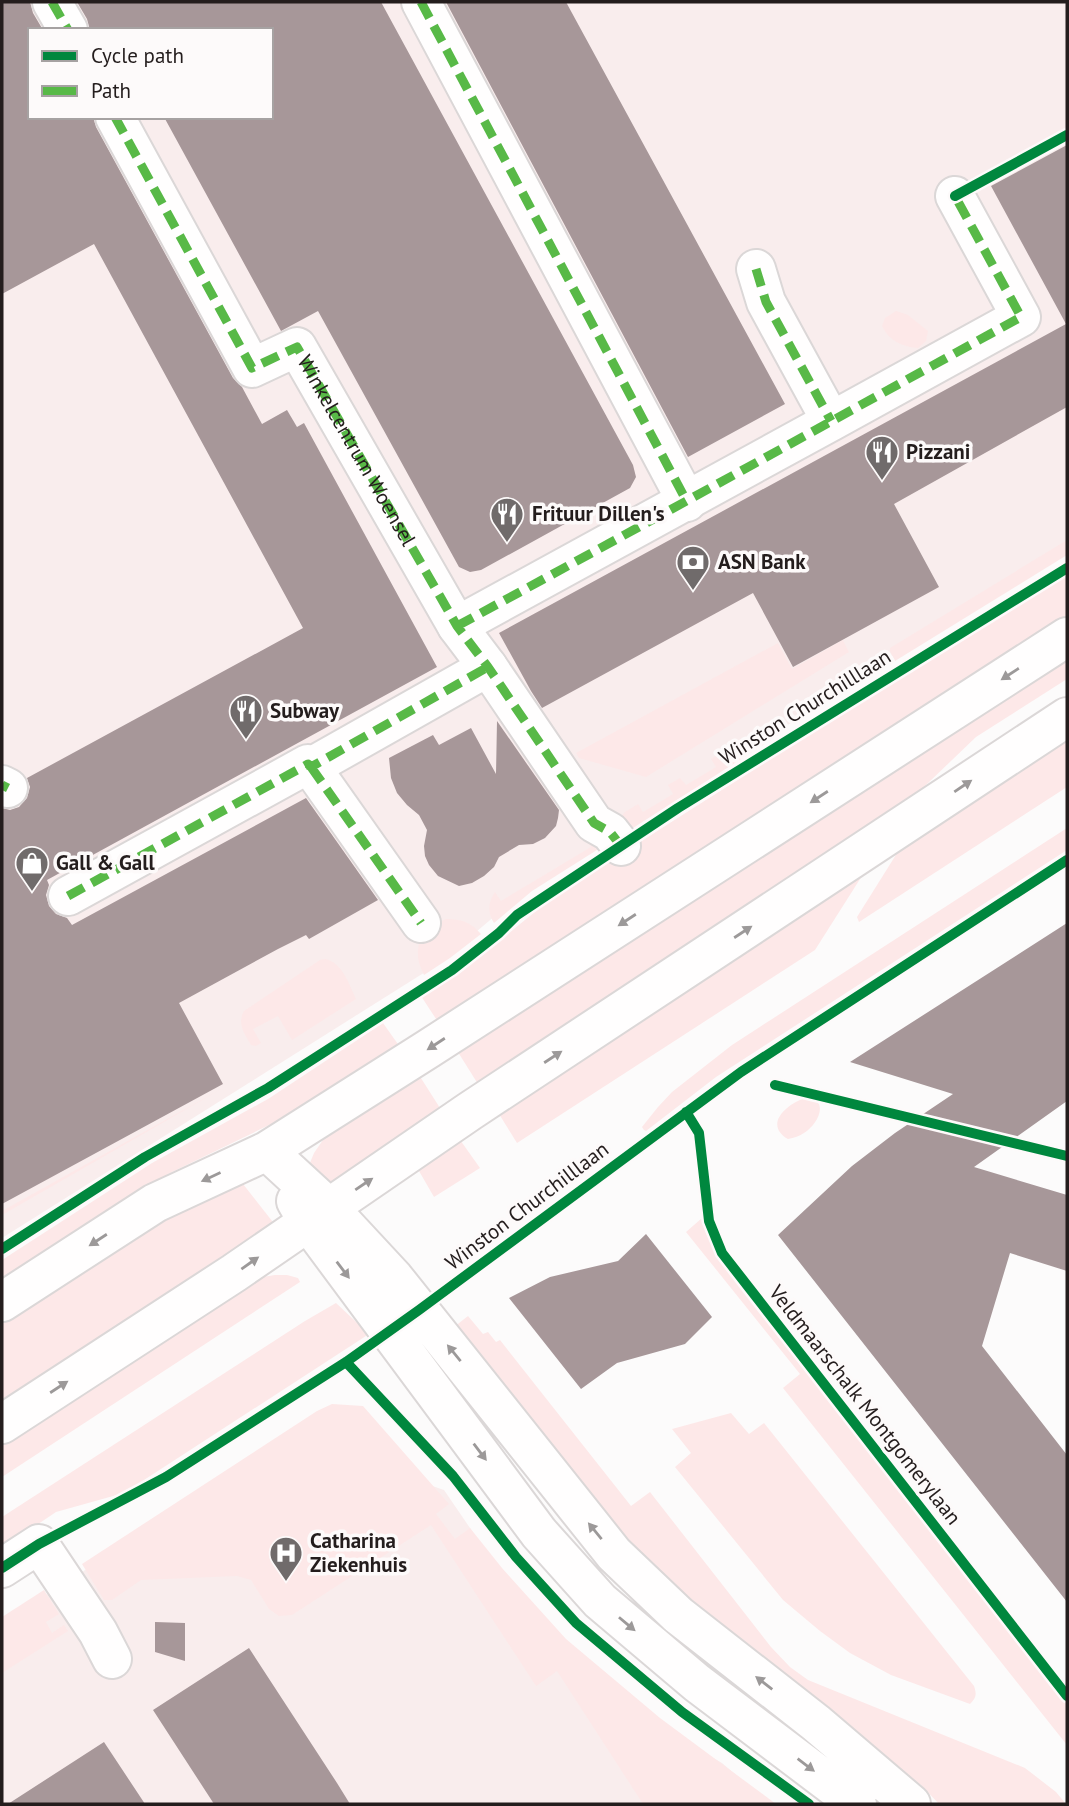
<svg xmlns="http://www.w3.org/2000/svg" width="1069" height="1806" viewBox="0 0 1069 1806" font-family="'PT Sans',sans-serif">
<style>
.built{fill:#f9eded;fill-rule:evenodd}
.green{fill:#fde8e8}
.building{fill:#a79799}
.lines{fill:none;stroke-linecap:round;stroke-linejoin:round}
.minor-casing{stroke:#dbd7d7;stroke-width:42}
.major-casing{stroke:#dbd7d7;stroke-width:42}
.minor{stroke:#fffefe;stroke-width:38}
.major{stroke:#fffefe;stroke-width:38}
.quiet{stroke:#58b947;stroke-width:9;stroke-dasharray:18 9;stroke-linecap:butt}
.cycleway-casing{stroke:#fdfafa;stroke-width:15}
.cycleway{stroke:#00873e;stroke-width:10}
.oneway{fill:#9c9999}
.labels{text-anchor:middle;stroke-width:7;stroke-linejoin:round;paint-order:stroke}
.street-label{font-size:21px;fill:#241d1d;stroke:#fdfafa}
.poi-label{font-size:21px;font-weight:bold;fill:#241d1d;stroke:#fdfafa;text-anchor:start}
</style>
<rect width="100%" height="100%" fill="#fcfbfb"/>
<path class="built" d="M2,2H1067V549L931,631L771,736L515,899L438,964L2,1238ZM30,30H271V117H30Z
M415,1480L444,1490L572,1677L722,1763L770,1804H2V1624L196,1498Z"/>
<path class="green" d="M896,311L908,315L928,331L926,341L918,348C903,347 889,341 882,326L885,318Z
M1067,540V555L895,661L890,651V648Z
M1067,575V615L438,1022L421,996L467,967L552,898L946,647Z
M843,640L849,652L646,777L579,758L576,753L778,643L792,669Z
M1067,654V679L976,737L878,831L483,1092L456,1049Z
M771,726L782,733L622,835L620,818L625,812L638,804L643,812L673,794L668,785L680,778L686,785L716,767L711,759L723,752L728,760L760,740L756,731L763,727Z
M1067,739V787L859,922L857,917L904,842Z
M1067,828V850L716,1077L646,1131L644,1130L642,1127L658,1107L672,1092L732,1045Z
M586,838L608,843L532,891L494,923C487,912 488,903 495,892L501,901L591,847Z
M867,868L815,950L517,1143L496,1109Z
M446,919C461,919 471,922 481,934L450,958L424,975C410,948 421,931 446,919Z
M325,959C342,962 349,984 356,999L292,1040L278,1016L253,1029L261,1043L256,1046L251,1045C244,1033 237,1024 244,1011L320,960Z
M383,1023L400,1047L294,1113L168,1174L2,1282V1260L152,1163L268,1099Z
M419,1075L440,1108L330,1191L307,1170L314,1153L325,1137Z
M223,1088L2,1215V1211Z
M805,1098C831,1098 818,1125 804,1133C800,1136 794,1138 788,1139C764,1125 785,1105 805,1098Z
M458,1137L480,1168L434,1197L419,1171L442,1149Z
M243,1184L276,1226L2,1404V1322L184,1202L211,1192Z
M702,1218L706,1233L721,1262L1067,1702V1745L783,1388L800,1374L686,1232Z
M275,1275H287L298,1278L300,1282L2,1477V1444L248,1283L263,1277Z
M336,1303L369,1334L124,1493L56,1512L7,1545H2V1517L305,1321Z
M468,1316L483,1334L488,1332L496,1342L500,1340L631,1506L650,1492L771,1647L790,1667L808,1680L1025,1768L1056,1792L1066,1804H939L922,1786L730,1638L624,1540L454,1327Z
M332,1404L363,1406L449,1504L436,1514L455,1539L470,1528L502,1568L566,1639L660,1718L776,1804H643L557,1671L536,1686L431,1525L292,1615L279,1616L269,1609L251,1580L237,1576L141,1580L112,1600H104L82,1564L317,1411Z
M731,1413L749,1434L764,1423L974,1686C977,1695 976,1698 970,1704L891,1675L850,1653L820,1631L783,1600L675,1467L691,1453L672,1429Z
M44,1590L59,1614L46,1622L52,1633L64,1625L68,1631L2,1673V1617Z"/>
<path class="building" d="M2,2H30L33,13L43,30H30V117H93L96,127L233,378L242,387L262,424L287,410L297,427L304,423L437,667L47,880L49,885L46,895L49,906L56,914L67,918L72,925L306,798L378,900L309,939L306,935L278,949L179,1003L223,1084L2,1204V808L10,810L19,807L27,798L30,787L27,778L303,628L94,244L2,294Z
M77,2H381L633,465L636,477L630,488L481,570L470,572L459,567L318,311L281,331L164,117H271V30H90L87,19Z
M446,2H566L785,404L688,457Z
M1067,145V407L894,504L939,587L793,667L753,593L542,708L531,691L499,633L1066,324L991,186Z
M497,721L559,810L558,818L556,826L545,838L533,844L519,845L499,857L494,867L484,876L472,883L459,886L438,876L429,865L425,856L424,846L427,830L419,815L407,805L397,793L391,778L389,758L433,735L439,745L471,728L496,774Z
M1067,923V1101L974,1167L1067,1195V1271L1010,1253L982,1346L1067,1455V1602L778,1235L852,1166L895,1133L953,1094L850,1062Z
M646,1234L712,1317L685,1344L617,1363L581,1389L509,1298L550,1277L618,1261Z
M155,1622L185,1623V1661L155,1652Z
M249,1648L337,1783L350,1804H214L153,1710Z
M104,1742L145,1804H8Z"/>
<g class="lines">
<defs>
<g id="minor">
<path d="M52,2L68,30"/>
<path d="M421,2L687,502"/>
<path id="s1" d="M115,117L252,368L297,347L457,626L488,667L594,823L610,832L621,846"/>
<path d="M756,269L766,302L831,421"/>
<path d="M457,626C646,524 833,420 1021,317L955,196"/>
<path d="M311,767L421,923"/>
<path d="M2,785L8,788"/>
<path d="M68,896L308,764L311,767L488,667"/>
<path d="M2,1568L39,1544L98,1632L112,1659"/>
</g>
<path id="major" d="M267,1151L329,1208L394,1278L614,1554L678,1615L816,1723L911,1804
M296,1201L308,1222L539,1533L600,1601L697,1683L857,1804
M2,1302L155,1203L267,1151L428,1049L1067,637
M2,1424L234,1273L470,1111L1067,717"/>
</defs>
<use href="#minor" class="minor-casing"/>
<use href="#major" class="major-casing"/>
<use href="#minor" class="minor"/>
<use href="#major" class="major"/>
<path class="quiet" d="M52,2L68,30
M421,2L687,502
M115,117L252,368L297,347L457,626L488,667L594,823L610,832L621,846
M756,269L766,302L831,421
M457,626C646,524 833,420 1021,317L955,196
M311,767L421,923
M2,785L8,788
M68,896L308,764L311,767L488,667"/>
<defs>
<path id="cycleway" d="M955,196L1067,135
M775,1085L1067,1156
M686,1112L699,1133L709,1221L722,1253L1067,1696
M2,1249L145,1157L268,1088L399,1004L452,970L499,933L517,915L678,808L1067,568
M346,1362L453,1476L516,1557L576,1623L682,1712L809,1804
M2,1568L39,1544L166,1477L346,1362L419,1310L741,1072L1067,860"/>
</defs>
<use href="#cycleway" class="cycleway-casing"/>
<use href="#cycleway" class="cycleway"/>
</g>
<defs><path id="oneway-solid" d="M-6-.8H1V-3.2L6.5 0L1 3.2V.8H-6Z" transform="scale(1.75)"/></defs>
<g class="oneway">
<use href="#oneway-solid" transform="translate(1010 674) rotate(147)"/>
<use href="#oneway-solid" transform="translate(963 786) rotate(-34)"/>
<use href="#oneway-solid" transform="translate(819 797) rotate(147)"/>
<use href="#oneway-solid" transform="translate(627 920) rotate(147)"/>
<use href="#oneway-solid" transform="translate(743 932) rotate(-33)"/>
<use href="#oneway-solid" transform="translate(436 1044) rotate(147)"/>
<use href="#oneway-solid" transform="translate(553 1057) rotate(-33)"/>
<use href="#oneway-solid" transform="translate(211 1177) rotate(155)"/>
<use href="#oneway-solid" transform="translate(364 1184) rotate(-34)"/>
<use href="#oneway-solid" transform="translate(98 1240) rotate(147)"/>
<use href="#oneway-solid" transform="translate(250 1263) rotate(-35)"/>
<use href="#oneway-solid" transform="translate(343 1270) rotate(53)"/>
<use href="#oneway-solid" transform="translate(454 1353) rotate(-129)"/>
<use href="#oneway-solid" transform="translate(59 1387) rotate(-33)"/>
<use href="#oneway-solid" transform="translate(480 1452) rotate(53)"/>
<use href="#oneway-solid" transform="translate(595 1531) rotate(-129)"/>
<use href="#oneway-solid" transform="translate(627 1624) rotate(40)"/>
<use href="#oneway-solid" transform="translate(764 1683) rotate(-142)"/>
<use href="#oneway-solid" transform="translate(806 1765) rotate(37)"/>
</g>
<defs>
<symbol id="restaurant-pin" viewBox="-11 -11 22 30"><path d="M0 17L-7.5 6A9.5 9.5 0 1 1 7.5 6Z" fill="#706b6b" stroke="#fdfafa"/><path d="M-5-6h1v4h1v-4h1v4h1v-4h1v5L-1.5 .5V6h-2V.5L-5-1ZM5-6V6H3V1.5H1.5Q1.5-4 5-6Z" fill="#fff"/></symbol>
<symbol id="bank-pin" viewBox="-11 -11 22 30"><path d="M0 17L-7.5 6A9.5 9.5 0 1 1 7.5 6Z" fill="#706b6b" stroke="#fdfafa"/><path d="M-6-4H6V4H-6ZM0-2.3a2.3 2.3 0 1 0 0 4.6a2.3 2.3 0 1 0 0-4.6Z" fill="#fff"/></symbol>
<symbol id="shop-pin" viewBox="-11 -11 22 30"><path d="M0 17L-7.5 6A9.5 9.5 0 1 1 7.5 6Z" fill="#706b6b" stroke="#fdfafa"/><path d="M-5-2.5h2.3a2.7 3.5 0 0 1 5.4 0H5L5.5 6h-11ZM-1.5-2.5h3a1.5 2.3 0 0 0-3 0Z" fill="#fff"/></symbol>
<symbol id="hospital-pin" viewBox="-11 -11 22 30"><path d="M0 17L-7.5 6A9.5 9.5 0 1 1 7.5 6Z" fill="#706b6b" stroke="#fdfafa"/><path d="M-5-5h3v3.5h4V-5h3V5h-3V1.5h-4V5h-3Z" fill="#fff"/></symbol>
</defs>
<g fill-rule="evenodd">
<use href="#restaurant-pin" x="863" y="433" width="38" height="52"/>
<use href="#restaurant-pin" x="488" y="495" width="38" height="52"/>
<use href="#bank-pin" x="674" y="543" width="38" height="52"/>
<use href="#restaurant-pin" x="227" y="692" width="38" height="52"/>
<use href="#shop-pin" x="13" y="844" width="38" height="52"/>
<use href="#hospital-pin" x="267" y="1534" width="38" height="52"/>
</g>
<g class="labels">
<g class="street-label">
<text dy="7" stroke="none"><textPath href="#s1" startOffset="455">Winkelcentrum Woensel</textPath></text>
<text transform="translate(805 707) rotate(-32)" y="7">Winston Churchilllaan</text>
<text transform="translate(527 1206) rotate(-37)" y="7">Winston Churchilllaan</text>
<text transform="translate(865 1405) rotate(52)" y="7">Veldmaarschalk Montgomerylaan</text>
</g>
<g class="poi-label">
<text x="906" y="459">Pizzani</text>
<text x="532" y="521">Frituur Dillen's</text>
<text x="718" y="569">ASN Bank</text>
<text x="270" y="718">Subway</text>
<text x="56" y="870">Gall &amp; Gall</text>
<text x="310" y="1548">Catharina<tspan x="310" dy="24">Ziekenhuis</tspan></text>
</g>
</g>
<rect width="1069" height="1806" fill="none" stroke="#241d1d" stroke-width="7"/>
<rect x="28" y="28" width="245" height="91" fill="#fdfafa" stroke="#a6a2a2" stroke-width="2"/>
<rect x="42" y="51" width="35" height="10" fill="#00873e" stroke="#a6a2a2" stroke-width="2"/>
<text x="91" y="63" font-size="21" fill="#241d1d">Cycle path</text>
<rect x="42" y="86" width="35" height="10" fill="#58b947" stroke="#a6a2a2" stroke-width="2"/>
<text x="91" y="98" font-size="21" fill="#241d1d">Path</text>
</svg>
